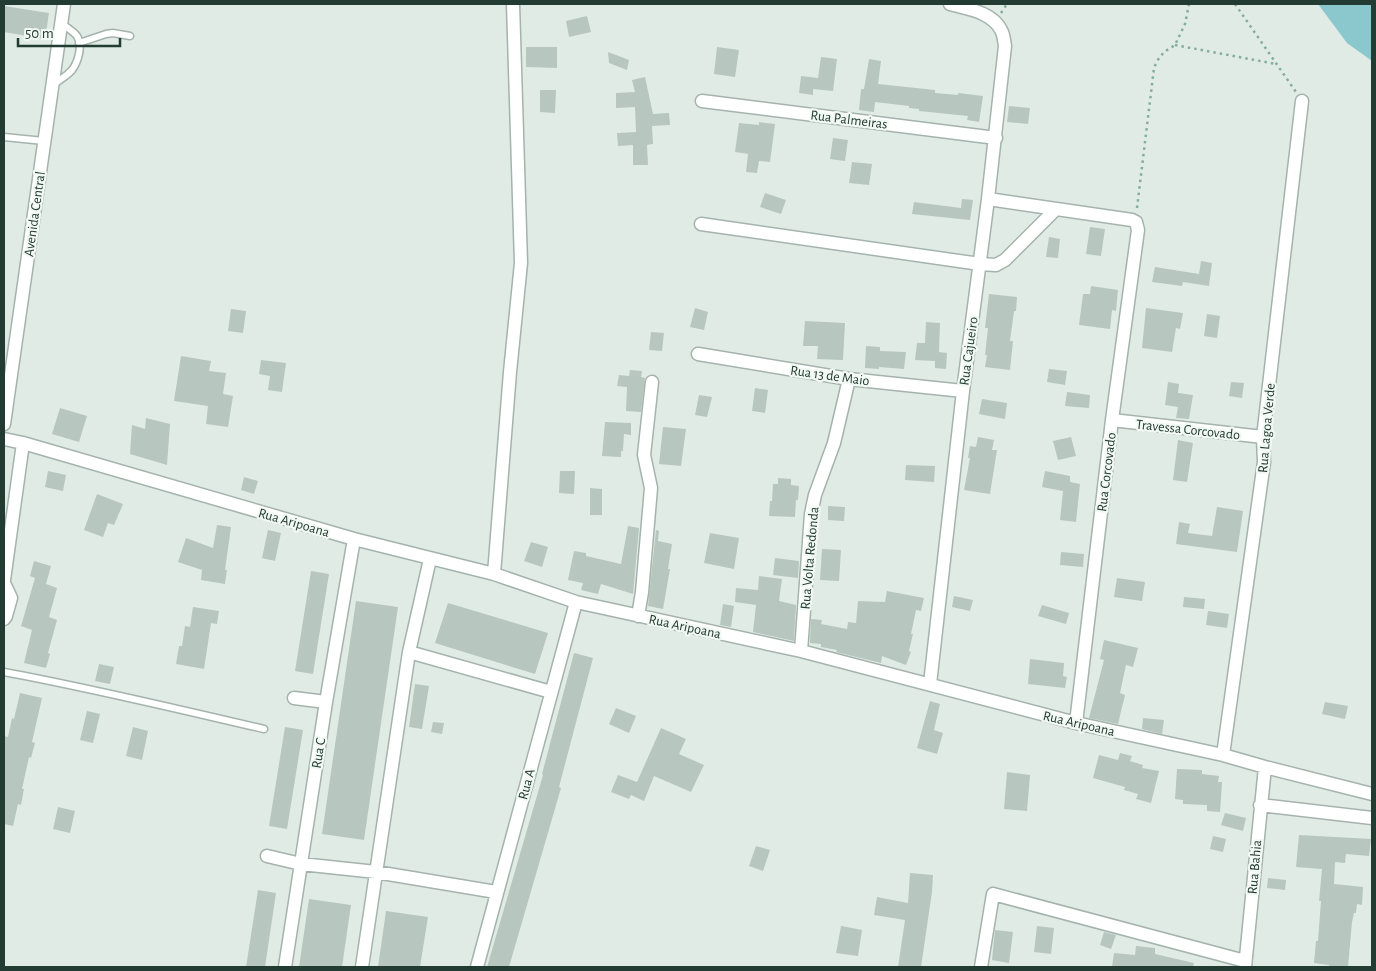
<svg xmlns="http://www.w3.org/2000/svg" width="1376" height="971" viewBox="0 0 1376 971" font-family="'Alegreya Sans',sans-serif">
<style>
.water{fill:#8bc8ce}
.building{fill:#b7c6bf}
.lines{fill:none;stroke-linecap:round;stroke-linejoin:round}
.service-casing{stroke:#a4b3ad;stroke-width:9}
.minor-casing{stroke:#a4b3ad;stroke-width:15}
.path{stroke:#83ae9e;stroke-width:2.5;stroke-dasharray:2.5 4;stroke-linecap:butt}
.service{stroke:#fff;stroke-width:6}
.minor{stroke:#fff;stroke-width:12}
.labels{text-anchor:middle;stroke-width:4.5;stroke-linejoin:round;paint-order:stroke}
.street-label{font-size:14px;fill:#223b33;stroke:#f2f8f4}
</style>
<rect width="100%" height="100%" fill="#e1ebe6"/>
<path class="water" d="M1318,4H1372V61L1347,43Z"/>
<path class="building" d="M4,6L49,13L45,39L4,32Z
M587,16L591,32L569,37L566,21Z
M526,47H557V68L526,67Z
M717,47L739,50L735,77L714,74Z
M608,52L629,60L627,70L609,63Z
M821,57L837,59L833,91L813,89V95L799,93L801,76L818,78Z
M869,59L881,61L878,84L935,90V93L958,95V93L983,96L979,122L967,120L968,116L919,111V109L909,108V106L875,102L874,112L859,110L861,89H864Z
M645,77L653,114L669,113L670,125L652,126L653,144L647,145L648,165H633V145L618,146L617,133L636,132L635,107L616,108V93L635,92L632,80Z
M540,90H556L555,113L540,112Z
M1009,106L1030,108L1028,124L1007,122Z
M759,122L775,124L770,162L759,161L757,173L746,172L748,154L735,152L739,123L759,125Z
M833,138L848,140L845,161L830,159Z
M852,162L872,164L869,185L849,183Z
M765,193L786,200L781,214L760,207Z
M962,199L973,200L970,220L912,214L914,202L961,208Z
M1090,227L1105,229L1101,256L1086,254Z
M1049,237L1060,239L1058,258L1046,257Z
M1201,261L1212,263L1209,286L1183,282L1182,286L1152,282L1155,267L1199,274Z
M1091,286L1118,290L1116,311L1112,310L1110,329L1079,325L1083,294H1090Z
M989,294L1017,297L1016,311H1014L1010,341H1013L1010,370L985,367L987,355H985L988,328H985Z
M695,308L708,312L704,330L690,327Z
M1146,308L1183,313L1180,329L1176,328L1172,352L1142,348Z
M231,309L246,311L243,333L228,331Z
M1207,314L1220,316L1217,338L1204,336Z
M805,321L845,323L843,360L817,359L818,346H803Z
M926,322L940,323L939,352L947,353L946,369L935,368V361L915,360L917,343H925Z
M651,332L664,333L662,351L649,350Z
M866,346L880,347V351L906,352L904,369L879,367V369L865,368Z
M181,356L211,361L209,371L226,373L223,394L233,396L228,427L206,424L208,406L174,401Z
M261,360L286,363L282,392L268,390L270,376L259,374Z
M1049,369L1067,371L1065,385L1047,382Z
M630,370L642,371L641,377L645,378L641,412L626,411L627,387L617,386L619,375L629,376Z
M1168,382L1179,384L1178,393L1193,395L1189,419L1176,418L1178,407L1165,405Z
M1231,382L1244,383L1242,398L1229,396Z
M755,388L768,390L765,413L752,411Z
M1067,392L1090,395L1089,408L1065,406Z
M699,395L712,397L707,417L695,415Z
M982,399L1007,403L1005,419L979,414Z
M60,408L87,416L79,442L52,434Z
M146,418L170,424L167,465L130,454L132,425L145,429Z
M605,422L631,423V435L624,434L623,451H621V457L602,456Z
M663,427L686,429L681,466L659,464Z
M978,437L994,440L992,450H997L990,494L964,490L970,458H968L970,446L976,447Z
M1071,437L1076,456L1058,460L1053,441Z
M1178,440L1193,443L1187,482L1173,480Z
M906,465L935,466L934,482L905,480Z
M48,471L66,475L63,491L45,487Z
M560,471H575L574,494L559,493Z
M1045,471L1070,476V482L1080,484L1076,522L1060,520L1063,491L1042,487Z
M244,477L258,481L254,494L241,490Z
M778,478L791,479V485L799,486L798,500H796L795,517L769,516L770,501H772L773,484H778Z
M590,488L602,489V515H590Z
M97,494L123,504L114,525L108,523L103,537L84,530Z
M828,506L845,507L844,521L828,520Z
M1217,507L1243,511L1237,552L1176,544L1179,522L1190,524L1188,533L1212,536Z
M217,525L231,527L225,570H227L225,584L201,580L202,570L178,562L186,538L213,548Z
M628,526L639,528L633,594L601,584L598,594L581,590L583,583L568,580L574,551L586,553V556L621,564Z
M268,530L281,533L275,561L262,558Z
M656,530L659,531L658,541L672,544L668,569H670L663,609L648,606Z
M710,533L739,538L734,569L704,563Z
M531,542L548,547L542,567L524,561Z
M822,549L841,550L839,581L820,580Z
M1061,552L1084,554L1083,567L1060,565Z
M775,558L799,561L798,578L773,575Z
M34,561L51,566L46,584L57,588L49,617L57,620L48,653L50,654L46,668L24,663L32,630L21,626L35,578L30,576Z
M311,571L329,574L313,674L295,671Z
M759,576L782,579L779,601L796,605L794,641L753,632L756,605L735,602L736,588L758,590Z
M1117,578L1145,582L1142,601L1114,597Z
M887,591L924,598L921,611L916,610L911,634H913L909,651L911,652L906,665L882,656L881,663L836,652L837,650L821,647V644L810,643L811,619L822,620L821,624L847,629L848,622L856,623L858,601L885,602Z
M954,596L973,600L970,611L952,607Z
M1184,597L1205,599L1204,609L1183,607Z
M356,601L398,607L364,840L322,834Z
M448,603L548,633L535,674L435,643Z
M723,604L734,606L731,627L720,625Z
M1042,605L1069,613L1066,624L1038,616Z
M193,607L219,611L217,624L211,623L204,669L176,664L179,646H182L185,626L190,627Z
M1208,611L1229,614L1227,628L1206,625Z
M1104,640L1138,648L1133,667L1126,665L1120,693L1125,695L1118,724L1089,718L1104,660L1100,659Z
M574,653L593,658L559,787L561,788L509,967H487L543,775L542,774Z
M1030,659L1064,663L1063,676L1067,677L1065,688L1028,684Z
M99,664L114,667L110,684L95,681Z
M415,684L429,686L422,729L409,727Z
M20,693L42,698L32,742L35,743L31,758L29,757L22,789H24L21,805L18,804L13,826L4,824V736L8,737L12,718L14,719Z
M930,701L940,704L934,730L943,733L937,754L917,748Z
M1325,702L1348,706L1345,719L1322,714Z
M616,708L636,716L629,733L609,724Z
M87,711L100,714L93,743L80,740Z
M1143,718L1164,720L1162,734L1142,729Z
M433,722L444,723L442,734L431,732Z
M133,727L148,731L142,760L126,756Z
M285,727L303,730L287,829L269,826Z
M661,728L686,739L679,754L704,765L691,792L654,776L644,801L631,795L629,799L611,792L618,775L637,782Z
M1120,753L1132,756L1130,761L1143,765L1142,768L1159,771L1151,803L1136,799L1138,794L1124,790L1125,787L1093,778L1099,755L1118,760Z
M1177,769L1202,770V774L1219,776L1218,782H1222L1220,812L1207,811V805L1183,804V800L1175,799Z
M1007,772L1030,775L1027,811L1004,809Z
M58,807L75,811L70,833L53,829Z
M1225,813L1246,818L1243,831L1221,825Z
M1299,835L1371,839L1369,856L1346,854L1345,863L1335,862L1334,884L1363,887L1362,905L1357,904L1356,913H1354L1352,922L1348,967H1329V965L1314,963L1316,941H1318L1321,901H1319L1322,869L1296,867Z
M1213,836L1226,839L1223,852L1210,849Z
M756,846L770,850L763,871L749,866Z
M910,873L933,875L932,892L921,967H898L905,920L874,915L877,897L908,903Z
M1268,878L1286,880L1285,890L1267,888Z
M258,890L276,893L265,967H246Z
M309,899L351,905L342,967H299Z
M386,911L428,917L420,967H378Z
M841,926L862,930L858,956L836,953Z
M1037,926L1054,928L1051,954L1034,952Z
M995,930L1013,932L1009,963L992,960Z
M1104,932L1116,935L1111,949L1100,945Z
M1136,946L1155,948V954L1194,963L1193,967H1112L1114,953L1135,955Z"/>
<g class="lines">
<defs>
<path id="service" d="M79,43L106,34L113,33L130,36
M53,85C59,80 67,76 72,70C78,62 83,46 77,36C73,31 66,27 61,23
M4,137L44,141
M4,672C91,688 177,709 264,729"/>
<path id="minor" d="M702,101L996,138
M988,199L1132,220L1136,222L1138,230L1112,420L1076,723
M701,224L980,264L996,265L1005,260L1056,209
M698,354L849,379L963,391
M1112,420L1263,437
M4,424L64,4
M4,439L23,443L354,539L494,574L576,602L801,651L1076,723L1223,755L1265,767L1372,794
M494,574L510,372L521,263L513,4
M4,580L23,443
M4,583L11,598L6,616L4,619
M638,616L642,592L651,488L644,455L652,382
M801,651L811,514L815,495L834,443L849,379
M409,652L551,692
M930,684L963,391L988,199L1005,46C1004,41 1004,35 1001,30C992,12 968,9 950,4
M294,698L326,702
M1223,755L1264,462L1263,437L1302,101
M1260,805L1372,818
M267,856L301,864L376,872L496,892
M285,967L326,702L354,539
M362,967L409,652L430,559
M477,967L576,602
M981,967L993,894L1245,961
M1245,967L1265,767"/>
</defs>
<use href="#service" class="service-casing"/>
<use href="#minor" class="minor-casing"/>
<path class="path" d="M1235,4L1296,92
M1001,13L1007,4
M1175,45L1276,64
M1137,208L1154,68L1157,61L1164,52L1175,45L1185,24L1189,4"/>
<use href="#service" class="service"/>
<use href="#minor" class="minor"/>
</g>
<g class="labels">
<g class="street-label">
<text transform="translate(849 119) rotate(7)" y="5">Rua Palmeiras</text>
<text transform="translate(34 214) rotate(-82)" y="5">Avenida Central</text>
<text transform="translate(968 351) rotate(-82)" y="5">Rua Cajueiro</text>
<text transform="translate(830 375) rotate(8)" y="5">Rua 13 de Maio</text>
<text transform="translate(1266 428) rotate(-85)" y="5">Rua Lagoa Verde</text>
<text transform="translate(1188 429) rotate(6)" y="5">Travessa Corcovado</text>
<text transform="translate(1106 472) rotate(-83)" y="5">Rua Corcovado</text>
<text transform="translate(294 522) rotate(16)" y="5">Rua Aripoana</text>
<text transform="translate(809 558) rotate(-85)" y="5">Rua Volta Redonda</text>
<text transform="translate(685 626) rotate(12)" y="5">Rua Aripoana</text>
<text transform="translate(1079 723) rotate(13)" y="5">Rua Aripoana</text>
<text transform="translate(318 753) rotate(-81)" y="5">Rua C</text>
<text transform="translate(526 784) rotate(-75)" y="5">Rua A</text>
<text transform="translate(1254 867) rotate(-85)" y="5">Rua Bahia</text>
</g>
</g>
<rect width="1376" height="971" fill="none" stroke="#223b33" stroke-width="10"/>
<path d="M18 38v8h102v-8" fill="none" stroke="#223b33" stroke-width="2.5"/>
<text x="25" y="38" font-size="15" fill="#223b33" stroke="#f2f8f4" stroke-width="4" paint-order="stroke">50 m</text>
</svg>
